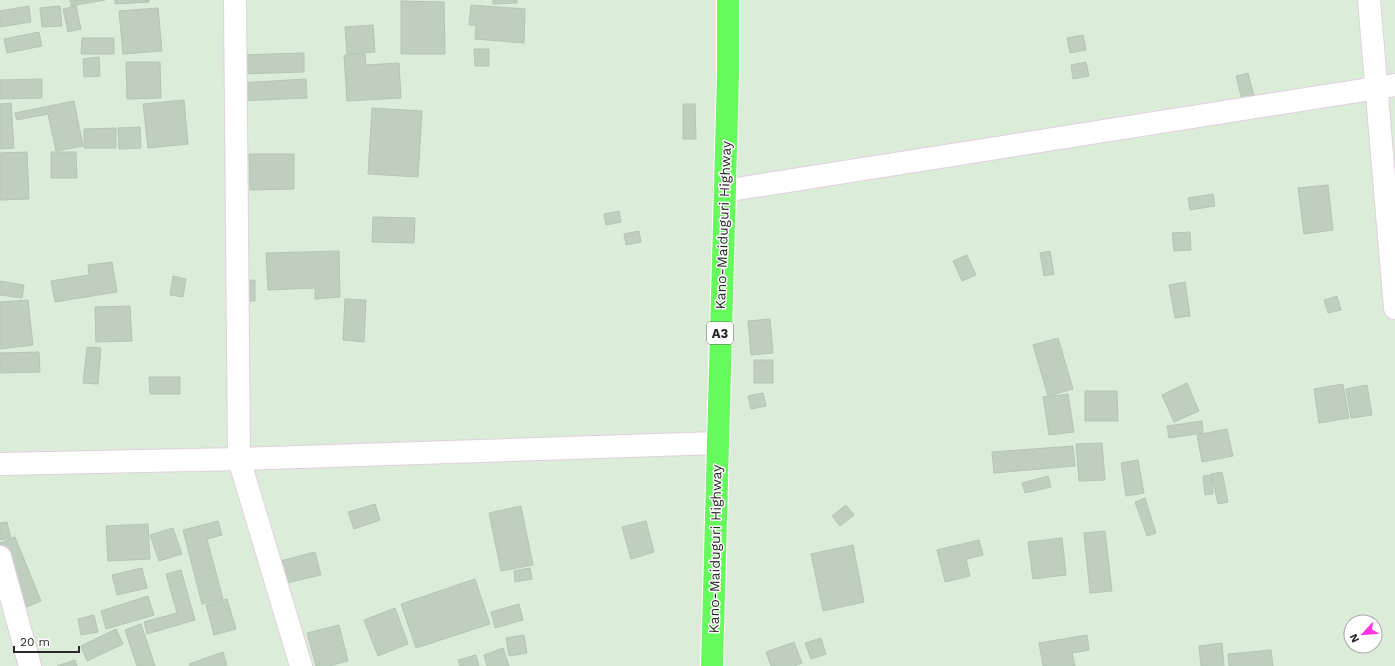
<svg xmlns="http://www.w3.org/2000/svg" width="1395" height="666" viewBox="0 0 1395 666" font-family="'Work Sans',sans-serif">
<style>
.building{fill:#c0cebf;stroke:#b3c7b3}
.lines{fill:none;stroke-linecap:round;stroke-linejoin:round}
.minor-casing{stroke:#e2cfdf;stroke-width:24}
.trunk-casing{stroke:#fff;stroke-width:24}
.minor{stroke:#fff;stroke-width:22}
.trunk{stroke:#66fa5c;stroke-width:22}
.labels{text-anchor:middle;stroke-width:3;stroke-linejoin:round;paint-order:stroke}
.shield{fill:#fff;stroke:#686868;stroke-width:1}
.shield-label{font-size:13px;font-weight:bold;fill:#282828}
.street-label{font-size:14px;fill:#282828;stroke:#fff}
</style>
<rect width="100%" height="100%" fill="#dbecd9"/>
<path class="building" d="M70,0H105L71,6Z
M115,0H149V2L115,4Z
M493,0H517V3L493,4Z
M401,1L444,2L445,54H401Z
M471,5L525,9L524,43L475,39L476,25H469Z
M29,6L31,22L0,27V11Z
M60,6L62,26L42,27L40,8Z
M76,6L81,29L68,32L63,9Z
M158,8L162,51L123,54L119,11Z
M373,25L375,52L347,54L345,27Z
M39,32L42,46L7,53L4,39Z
M1083,35L1086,50L1070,53L1067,38Z
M82,38H114V54H81Z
M474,49H489V66H475Z
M304,53V72L241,74V55Z
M365,54L366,65L399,63L401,98L347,101L344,55Z
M99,57L100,76L84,77L83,59Z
M126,62H160L161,98L127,99Z
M1086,62L1089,76L1073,79L1071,65Z
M1248,73L1256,104L1244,107L1236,76Z
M42,79V98L0,99V80Z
M306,79L307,98L240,101L239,83Z
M184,100L188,144L148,148L143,104Z
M74,101L83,146L56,151L48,114L17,120L15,113Z
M11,103L14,148L0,149V104Z
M683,104H695L696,139H683Z
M372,108L422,111L418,177L368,174Z
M140,127L141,148L119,149L118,128Z
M116,128V148H84V129Z
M27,152L29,199L0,200V153Z
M51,152H76L77,178H51Z
M249,154H294V189L250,190Z
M1328,185L1333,230L1304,234L1298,188Z
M1213,194L1215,206L1190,210L1188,198Z
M619,211L621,222L606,225L604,214Z
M373,217L415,218L414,243L372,242Z
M639,231L641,242L626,245L624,234Z
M1190,232L1191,250L1174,251L1172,233Z
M339,251L340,297L315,299V288L268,290L266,253Z
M1050,251L1054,274L1044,276L1040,253Z
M967,255L976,275L962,281L953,261Z
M112,262L117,292L55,302L51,281L89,275L88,265Z
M173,276L186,279L183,297L170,295Z
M255,280V301H239V281Z
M0,281L24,285L22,298L0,295Z
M1185,282L1190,316L1175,318L1169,285Z
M1337,296L1341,310L1328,313L1324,300Z
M345,299L366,300L364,342L343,340Z
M28,300L33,345L0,349V302Z
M130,306L132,341L96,342L95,307Z
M770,319L773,353L751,355L748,321Z
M1058,338L1073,389L1048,396L1033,345Z
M87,347L101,348L98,384L83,383Z
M39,352L40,372L0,373V353Z
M754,360H773V383H754Z
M149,377H180V394H150Z
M1187,383L1199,411L1174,422L1162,395Z
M1343,384L1349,418L1319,423L1314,389Z
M1367,385L1372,415L1351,418L1346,389Z
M1085,391H1117L1118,421H1085Z
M763,393L766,406L751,409L748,396Z
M1068,394L1074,432L1049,435L1043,397Z
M1202,421L1203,433L1169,438L1167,426Z
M1227,429L1233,456L1202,462L1197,435Z
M1102,443L1105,480L1079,481L1076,444Z
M1073,446L1075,466L994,473L992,452Z
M1138,460L1144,493L1126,496L1121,463Z
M1222,472L1228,502L1218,504L1211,474Z
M1211,475L1213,494L1205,495L1203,476Z
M1048,476L1051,487L1025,493L1022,483Z
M1145,498L1156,533L1147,536L1135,502Z
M375,504L380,520L354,529L348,512Z
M846,505L854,515L840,526L832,516Z
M521,506L533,565L501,571L489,513Z
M218,521L222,535L207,539L223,599L202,604L183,530Z
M646,521L654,552L631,559L622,527Z
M7,522L11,538L0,540V523Z
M148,524L150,559L108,561L106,526Z
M173,528L182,554L159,561L150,535Z
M1105,531L1112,591L1090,593L1084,533Z
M15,537L41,601L24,608L0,548V543Z
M1062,538L1066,575L1033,579L1028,542Z
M979,540L983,555L966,559L970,576L945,582L937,550Z
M853,545L864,602L823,611L811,554Z
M315,552L321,575L286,583L280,561Z
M142,568L147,588L117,595L112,575Z
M530,568L532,579L515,582L514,571Z
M181,570L195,620L147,634L144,622L177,613L166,574Z
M475,579L490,624L416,648L401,604Z
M148,596L154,615L106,629L101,611Z
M227,599L236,629L214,635L206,605Z
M519,604L523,620L495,628L491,612Z
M395,608L408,644L378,656L364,620Z
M94,615L98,632L81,635L78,619Z
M141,624L155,666H137L125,630Z
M339,625L348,661L329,666H316L307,633Z
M116,629L123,644L87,661L81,646Z
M524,635L527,653L509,656L506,638Z
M1087,635L1089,650L1072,653L1075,666H1043L1039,643Z
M821,638L826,654L811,659L805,643Z
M794,642L802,663L794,666H771L766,652Z
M1222,643L1224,666H1201L1199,646Z
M503,648L509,666H487L484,655Z
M1271,650L1273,666H1229L1228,654Z
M223,652L227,665L223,666H190L189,664Z
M476,655L479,666H460L458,660Z
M75,660L77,666H57Z"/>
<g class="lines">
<defs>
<path id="minor" d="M235,0L239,459L301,666
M1369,0L1395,308
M724,191L1395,85
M0,464L239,459L717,443
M0,557L30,666"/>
<path id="trunk" d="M712,666L728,75V0"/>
</defs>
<use href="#minor" class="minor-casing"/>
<use href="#trunk" class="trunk-casing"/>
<use href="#minor" class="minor"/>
<use href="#trunk" class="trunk"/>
</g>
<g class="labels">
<rect class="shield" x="707" y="322" width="26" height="22" rx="3"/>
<g class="shield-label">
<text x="720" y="338">A3</text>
</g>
<g class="street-label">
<text transform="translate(723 225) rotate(-88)" y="5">Kano-Maiduguri Highway</text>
<text transform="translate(715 549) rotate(-89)" y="5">Kano-Maiduguri Highway</text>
</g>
</g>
<g transform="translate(1363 634) rotate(244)"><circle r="19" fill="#ffffff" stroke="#a9a9a9"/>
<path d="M0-3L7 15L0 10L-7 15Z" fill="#ff33df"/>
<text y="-6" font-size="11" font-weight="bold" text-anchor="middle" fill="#282828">N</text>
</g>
<path d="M14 646v6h65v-6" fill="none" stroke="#282828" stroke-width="2"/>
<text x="20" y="646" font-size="12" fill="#282828" stroke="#ffffff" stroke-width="3" paint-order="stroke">20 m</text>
</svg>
